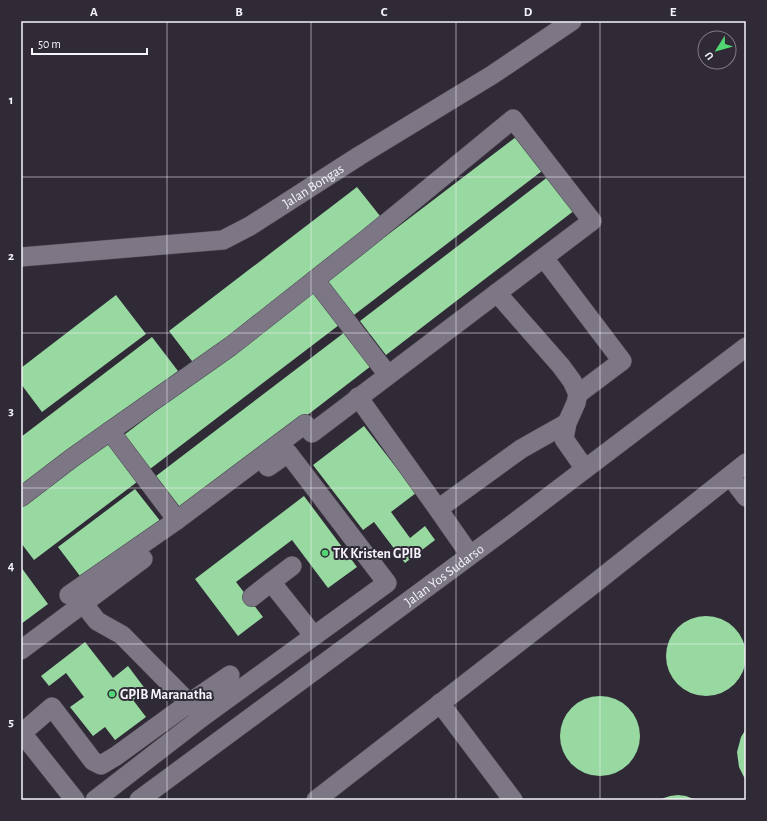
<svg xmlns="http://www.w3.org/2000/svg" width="767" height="821" viewBox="0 0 767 821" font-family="'Alegreya Sans',sans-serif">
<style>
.building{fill:#97d9a1}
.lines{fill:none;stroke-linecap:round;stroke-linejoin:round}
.minor-casing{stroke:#4d4852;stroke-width:20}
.minor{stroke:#7d7785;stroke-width:19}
.grid{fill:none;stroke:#f6f3fb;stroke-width:1;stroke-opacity:0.55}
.poi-dot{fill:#52d673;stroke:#2f2a36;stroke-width:1.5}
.labels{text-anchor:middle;stroke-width:4;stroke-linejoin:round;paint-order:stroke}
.street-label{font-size:14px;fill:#f6f3fb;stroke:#2f2a36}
.poi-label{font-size:14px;font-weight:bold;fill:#f6f3fb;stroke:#2f2a36;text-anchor:start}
.neatline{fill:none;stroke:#f6f3fb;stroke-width:1.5}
.grid-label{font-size:13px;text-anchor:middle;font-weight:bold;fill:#f6f3fb}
</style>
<rect width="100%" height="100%" fill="#2f2a36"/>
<path class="building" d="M516,137L542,171L354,315L327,281Z
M549,176L575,210L386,355L360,321Z
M357,187L384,221L195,365L169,331Z
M313,291L339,325L150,469L124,435Z
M116,295L146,334L42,412L21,384V368Z
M345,332L371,366L183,511L156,476Z
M152,337L178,371L107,428L21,492V437Z
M364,426L416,493L391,512L410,538L425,526L435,540L405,563L374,522L363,530L313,465Z
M107,442L137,482L34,560L21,543V507Z
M135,489L161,522L83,580L58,547Z
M304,496L357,567L328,588L292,540L236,582L263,617L238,636L195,579Z
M21,567L48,604L21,624Z
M666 656a40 40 0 1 1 80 0a40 40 0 1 1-80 0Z
M85,642L113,678L128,666L146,690L133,700L146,717L115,740L105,727L93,736L70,707L84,697L66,673L49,686L41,676Z
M560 736a40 40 0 1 1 80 0a40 40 0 1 1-80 0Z
M746,729V781L739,767L737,752L741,737Z
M678,795L686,796L696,800H658L670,796Z"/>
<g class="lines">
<defs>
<g id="minor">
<path id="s1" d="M21,257L223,240L250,226L359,156L492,75L572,21"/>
<path d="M544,258L622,361L578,394"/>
<path d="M315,280L388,375"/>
<path d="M497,293L561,366L572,381L578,394L576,403L567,423L564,439L585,469"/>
<path d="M358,397L438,509L521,449L567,423"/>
<path d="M110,431L177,520"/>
<path d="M730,476L746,497"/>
<path d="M21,497L72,458L231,346L368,238L513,119L592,221L312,433L305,424L177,520L69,595"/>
<path d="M438,509L470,555"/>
<path d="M271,582L292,566"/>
<path d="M252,597L271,582L314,636"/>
<path d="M83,603L97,621L122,635L189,703L230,675"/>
<path d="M21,650L143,559"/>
<path d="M440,703L513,800"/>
<path d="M21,732L75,800"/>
<path d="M22,733L52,707L93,761L101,765L116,756L189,703L197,710L201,718"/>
<path d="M95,800L201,718L387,583L288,453L268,467"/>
<path id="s2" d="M139,800L506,529L746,347"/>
<path d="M316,800L590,587L746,463"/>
</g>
</defs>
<use href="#minor" class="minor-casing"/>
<use href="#minor" class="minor"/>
</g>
<path class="grid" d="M167,21V800M311,21V800M456,21V800M600,21V800M21,177H746M21,333H746M21,488H746M21,644H746"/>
<g class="poi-dot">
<circle cx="325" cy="553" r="4"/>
<circle cx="112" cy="694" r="4"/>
</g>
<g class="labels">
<g class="street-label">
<text dy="5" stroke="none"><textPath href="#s1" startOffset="308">Jalan Bongas</textPath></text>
<text dy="5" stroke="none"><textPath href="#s2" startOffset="379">Jalan Yos Sudarso</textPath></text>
</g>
<g class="poi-label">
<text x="333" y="558">TK Kristen GPIB</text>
<text x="120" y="699">GPIB Maranatha</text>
</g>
</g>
<rect width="767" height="821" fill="none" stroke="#2f2a36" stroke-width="44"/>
<g transform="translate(717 50) rotate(233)"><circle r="19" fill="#2f2a36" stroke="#7f7a85"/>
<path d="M0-3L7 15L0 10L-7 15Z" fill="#52d673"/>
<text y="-6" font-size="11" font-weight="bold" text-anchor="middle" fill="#f6f3fb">U</text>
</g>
<path d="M32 48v6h115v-6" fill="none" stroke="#f6f3fb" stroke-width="2"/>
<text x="38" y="48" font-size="12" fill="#f6f3fb" stroke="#2f2a36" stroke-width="3" paint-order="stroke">50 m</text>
<rect x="22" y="22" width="723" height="777" class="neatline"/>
<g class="grid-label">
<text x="94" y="16">A</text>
<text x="239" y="16">B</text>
<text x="384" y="16">C</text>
<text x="528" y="16">D</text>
<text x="673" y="16">E</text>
<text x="11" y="104">1</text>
<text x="11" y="260">2</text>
<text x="11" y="415">3</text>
<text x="11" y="570">4</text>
<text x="11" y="726">5</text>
</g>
</svg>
